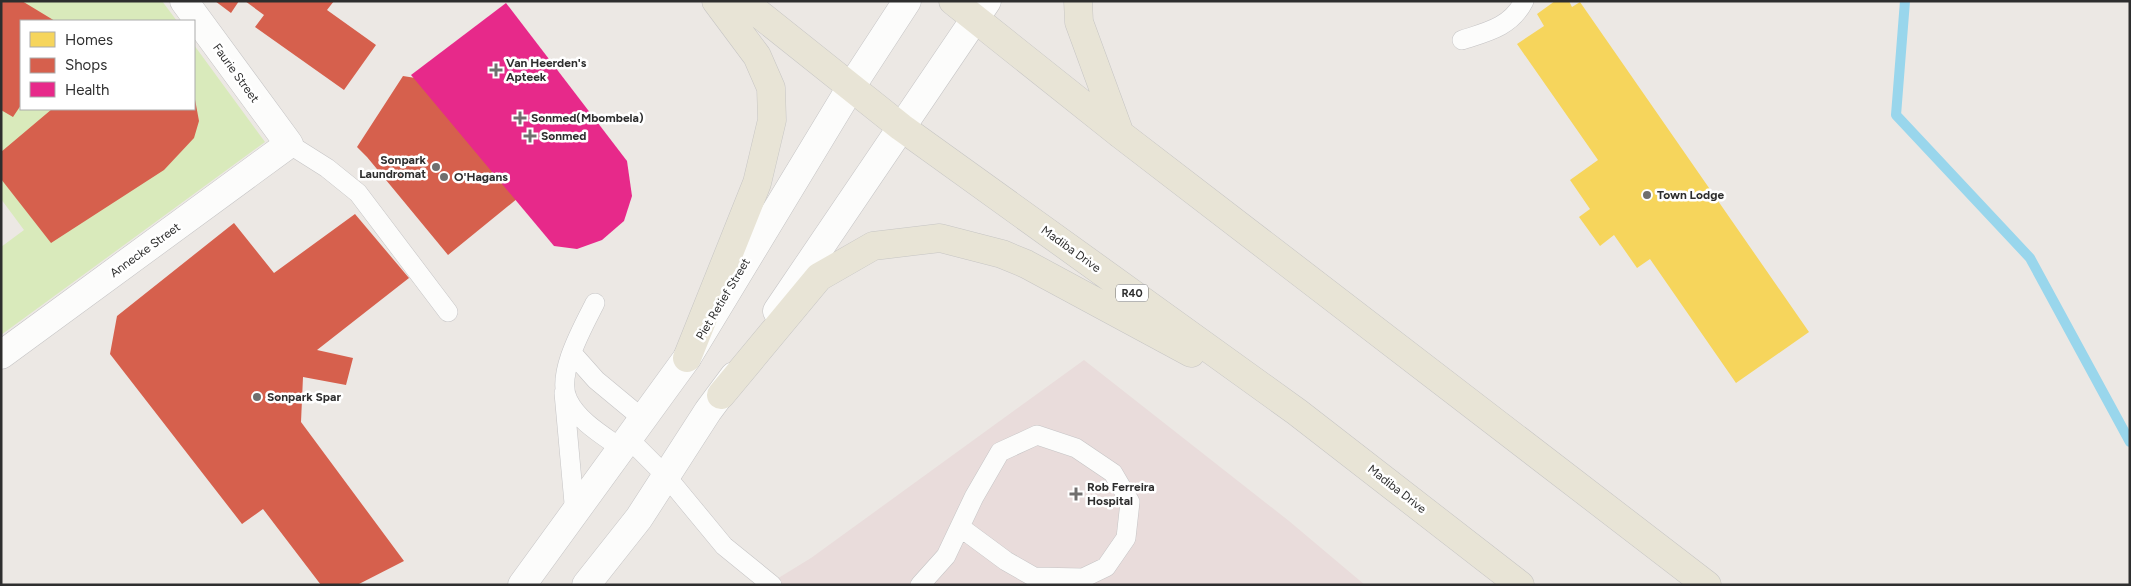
<svg xmlns="http://www.w3.org/2000/svg" width="2131" height="586" viewBox="0 0 2131 586" font-family="Figtree,sans-serif">
<style>
.medical{fill:#e9dcdb}
.pitch{fill:#d9eabb}
.homes{fill:#f6d55c}
.shops{fill:#d6604d}
.health{fill:#e7298a}
.lines{fill:none;stroke-linecap:round;stroke-linejoin:round}
.stream{stroke:#99d6ec;stroke-width:10}
.lane-casing{stroke:#c5c4c5;stroke-width:20}
.street-casing{stroke:#c5c4c5;stroke-width:29}
.secondary-casing{stroke:#c5c4c5;stroke-width:29}
.primary-casing{stroke:#c6c5c4;stroke-width:29}
.lane{stroke:#fcfcfb;stroke-width:19}
.street{stroke:#fcfcfb;stroke-width:28}
.secondary{stroke:#fcfcfb;stroke-width:28}
.primary{stroke:#e8e4d6;stroke-width:28}
.poi-dot{fill:#706f6e;stroke:#fff;stroke-width:2}
.labels{text-anchor:middle;stroke-width:5;stroke-linejoin:round;paint-order:stroke}
.shield{fill:#fff;stroke:#6d6d6d;stroke-width:1}
.shield-label{font-size:11px;font-weight:bold;fill:#2e2e2e}
.poi-label{font-size:12px;font-weight:bold;fill:#2e2e2e;stroke:#fff;text-anchor:start}
.street-label{font-size:12px;fill:#2e2e2e;stroke:#fff}
</style>
<rect width="100%" height="100%" fill="#ece8e4"/>
<path class="medical" d="M1084,360L1289,521L1365,585H767L811,558Z"/>
<path class="pitch" d="M1,1H162L177,21H21V109H194V45L265,142L1,335V247L24,230L1,199Z"/>
<path class="homes" d="M1555,1H1569L1572,7L1580,2L1809,332L1736,383L1650,259L1637,268L1614,235L1600,246L1579,217L1590,209L1570,180L1598,160L1517,44L1544,26L1537,14Z"/>
<path class="shops" d="M1,1H22L55,21H21V105L13,117L1,110Z
M215,1H239L231,13Z
M245,1H334L327,10L376,45L344,90L255,27L264,15Z
M403,76L428,80L445,95L518,198L448,255L367,157L357,147Z
M194,94L199,121L194,138L164,170L51,243L1,179V152L52,109H194Z
M355,214L409,278L317,350L353,358L346,385L303,377L301,422L404,561L357,585H321L263,509L242,524L110,354L117,316L234,223L274,273Z"/>
<path class="health" d="M506,3L627,161L632,196L624,221L602,240L577,249L554,246L411,75Z"/>
<g class="lines">
<path class="stream" d="M1905,1L1896,115L2030,258L2130,442"/>
<defs>
<path id="lane" d="M1462,40C1487,32 1511,27 1524,1
M289,144L327,168L358,193L448,312
M595,303C584,325 555,375 568,400C578,421 604,436 622,449
M572,353L596,380L643,419
M564,393L575,514
M629,439L667,477L724,546L772,585
M920,585L946,556L974,497L1000,452L1037,435L1076,448L1113,473L1130,502L1126,538L1106,567L1083,578L1034,577L1006,561L960,527"/>
<path id="street" d="M1,355L289,144L184,1"/>
<path id="secondary" d="M777,311L987,1
M522,585L687,358L851,87L907,1
M586,585L639,518L708,411L734,376"/>
<path id="primary" d="M743,1L901,127L1297,412L1520,585
M953,1L1120,134L1707,585
M1078,1L1079,22L1120,134
M687,358L757,183L772,120L771,88L757,56L716,1
M721,395L819,277L873,246L940,238L1002,254L1026,264L1191,353"/>
</defs>
<use href="#lane" class="lane-casing"/>
<use href="#street" class="street-casing"/>
<use href="#secondary" class="secondary-casing"/>
<use href="#primary" class="primary-casing"/>
<use href="#lane" class="lane"/>
<use href="#street" class="street"/>
<use href="#secondary" class="secondary"/>
<use href="#primary" class="primary"/>
</g>
<g class="poi-dot">
<path d="M493.5 62.5h5v5h5v5h-5v5h-5v-5h-5v-5h5z"/>
<path d="M517.5 110.5h5v5h5v5h-5v5h-5v-5h-5v-5h5z"/>
<path d="M527.5 128.5h5v5h5v5h-5v5h-5v-5h-5v-5h5z"/>
<circle cx="436" cy="167" r="5"/>
<circle cx="444" cy="177" r="5"/>
<circle cx="1647" cy="195" r="5"/>
<circle cx="257" cy="397" r="5"/>
<path d="M1073.5 486.5h5v5h5v5h-5v5h-5v-5h-5v-5h5z"/>
</g>
<g class="labels">
<rect class="shield" x="1116" y="284.5" width="32" height="17" rx="4"/>
<g class="shield-label">
<text x="1132" y="297">R40</text>
</g>
<g class="poi-label">
<text x="506" y="67">Van Heerden's<tspan x="506" dy="14">Apteek</tspan></text>
<text x="531" y="122">Sonmed(Mbombela)</text>
<text x="541" y="140">Sonmed</text>
<text x="426" y="164" text-anchor="end">Sonpark<tspan x="426" dy="14">Laundromat</tspan></text>
<text x="454" y="181">O'Hagans</text>
<text x="1657" y="199">Town Lodge</text>
<text x="267" y="401">Sonpark Spar</text>
<text x="1087" y="491">Rob Ferreira<tspan x="1087" dy="14">Hospital</tspan></text>
</g>
<g class="street-label">
<text transform="translate(236 73) rotate(54)" y="4">Faurie Street</text>
<text transform="translate(1071 249) rotate(36)" y="4">Madiba Drive</text>
<text transform="translate(145 250) rotate(-36)" y="4">Annecke Street</text>
<text transform="translate(723 299) rotate(-59)" y="4">Piet Retief Street</text>
<text transform="translate(1397 489) rotate(38)" y="4">Madiba Drive</text>
</g>
</g>
<rect width="2131" height="586" fill="none" stroke="#2e2e2e" stroke-width="5"/>
<rect x="20" y="20" width="175" height="90" fill="#ffffff" stroke="#ababab"/>
<rect x="30" y="32" width="25" height="15" fill="#f6d55c" stroke="#ababab"/>
<text x="65" y="45" font-size="15" fill="#2e2e2e">Homes</text>
<rect x="30" y="58" width="25" height="15" fill="#d6604d" stroke="#ababab"/>
<text x="65" y="70" font-size="15" fill="#2e2e2e">Shops</text>
<rect x="30" y="82" width="25" height="15" fill="#e7298a" stroke="#ababab"/>
<text x="65" y="95" font-size="15" fill="#2e2e2e">Health</text>
</svg>
